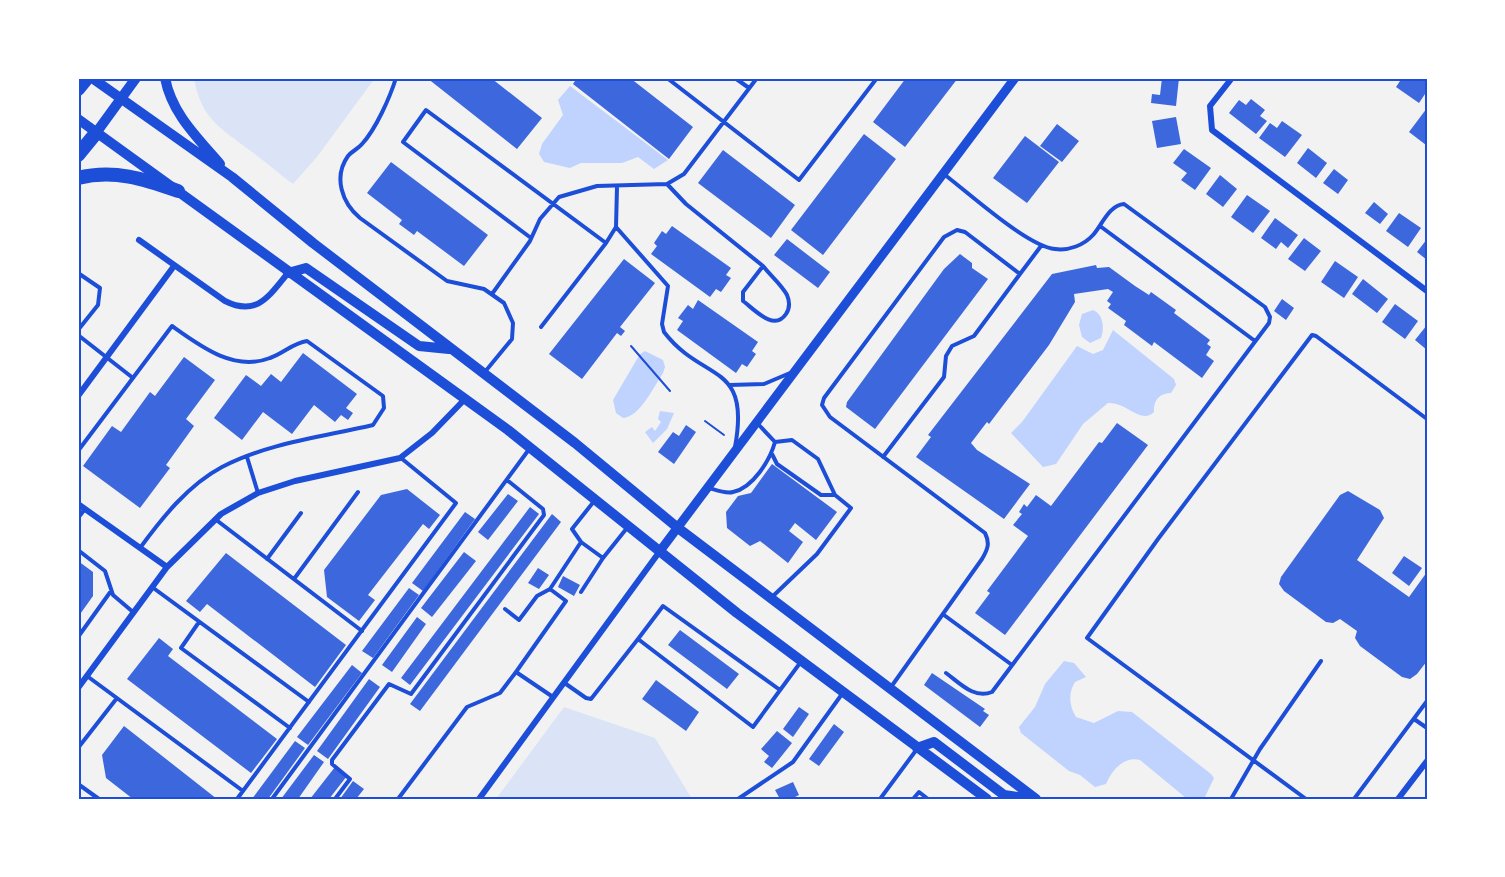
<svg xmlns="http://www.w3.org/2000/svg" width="1505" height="877" viewBox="0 0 1505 877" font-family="'Fira Sans Condensed',sans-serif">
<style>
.green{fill:#dbe4f7}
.water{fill:#bfd3fe}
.building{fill:#3d67dc}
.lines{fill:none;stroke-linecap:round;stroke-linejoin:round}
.path{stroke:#1d4ed8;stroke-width:2}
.service{stroke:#1d4ed8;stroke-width:4}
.minor{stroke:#1d4ed8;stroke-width:6}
.tertiary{stroke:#1d4ed8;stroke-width:9}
.secondary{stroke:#1d4ed8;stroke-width:10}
.primary{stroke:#1d4ed8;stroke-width:10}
.motorway{stroke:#1d4ed8;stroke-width:14}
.neatline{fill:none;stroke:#1d4ed8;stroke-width:2}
</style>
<rect width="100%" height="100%" fill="#f2f2f2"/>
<path class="green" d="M194,78H375L317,157L293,184C279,174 266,162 252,152C221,128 201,120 194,78Z
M564,707L655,738L692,799H496Z"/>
<path class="water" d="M570,86L668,160L654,169L638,157L622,163H581L570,168L544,162L539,154L542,144L563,115L558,100Z
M1093,310C1103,314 1105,327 1101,338L1090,343L1082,337L1079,325L1082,314Z
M1113,330L1174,379L1176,385L1171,393C1160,393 1153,400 1154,412C1141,425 1127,402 1108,403L1083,424L1056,464L1043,467L1011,433L1022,422L1077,346L1093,354L1103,350Z
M645,351L663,360L665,367L663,373C654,386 640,417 623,418L616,413L613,400L640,354Z
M660,411L674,413L667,429L653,443L645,432L652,427L655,431L661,422L658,419Z
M1064,661L1074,663L1086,677L1075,682C1068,693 1069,706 1076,717L1094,723L1118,711L1132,712L1211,774L1214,778L1204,799L1186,798L1140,760C1124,756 1112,770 1106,784L1095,787L1080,775L1069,771L1021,733L1019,727L1035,707L1045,684Z"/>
<path class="building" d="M427,78H491L542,118L517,149Z
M577,78H630L693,127L669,159L573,84Z
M906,78H958L905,147L873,122Z
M1162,78H1179L1176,106L1151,103L1152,94L1160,95Z
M1402,78H1427V91L1419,103L1396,87Z
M1251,99L1265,110L1260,116L1267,121L1256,134L1229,113L1239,100L1246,105Z
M1427,108V144L1426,145L1409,132Z
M1176,117L1181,144L1157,148L1152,121Z
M1282,121L1302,135L1285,157L1259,138L1270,123L1277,128Z
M1057,124L1079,141L1062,162L1040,146Z
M864,134L896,159L823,255L791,230Z
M1025,136L1059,162L1027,203L993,178Z
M1308,148L1327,163L1316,178L1297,163Z
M1184,149L1211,168L1195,190L1181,180L1187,173L1173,163Z
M723,150L795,205L771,238L698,183Z
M391,162L488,235L464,266L417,231L414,235L399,224L402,220L367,193Z
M1334,169L1348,180L1338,194L1323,183Z
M1220,175L1237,189L1223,207L1206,194Z
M1247,195L1270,211L1253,233L1231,217Z
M1374,202L1388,214L1380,224L1365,213Z
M1399,213L1421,228L1408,247L1386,231Z
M1275,218L1298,235L1288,248L1281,242L1276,249L1261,238Z
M672,226L731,268L726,275L731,278L721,292L716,289L710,297L651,254L657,246L654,243L662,231L666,234Z
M1304,238L1321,251L1305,271L1288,259Z
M787,239L830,272L818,288L774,255Z
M1427,239V260L1417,252Z
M960,254L972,263V268L988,279L875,429L846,407L847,402L944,269Z
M624,259L655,283L620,327L625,331L621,336L617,333L582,379L549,354Z
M1335,261L1358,277L1344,298L1321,282Z
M1096,265L1097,268L1109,267L1135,286L1149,295L1151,292L1176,310L1174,313L1210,340L1207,344L1211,347L1206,355L1214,361L1202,378L1154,342L1152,346L1124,325L1126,321L1108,308L1111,304L1107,301L1113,292L1108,289L1074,294L1075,302L1049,345L989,424L987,422L971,443L977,450L1030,484L1004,519L916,457L931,437L928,435L1052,274Z
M1363,279L1388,299L1377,313L1352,294Z
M1282,299L1294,308L1286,320L1274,311Z
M698,300L758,342L752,351L756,354L747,367L742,364L736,373L677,330L683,321L678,318L688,305L693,309Z
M1395,304L1418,321L1405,339L1382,322Z
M1427,325V350L1415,340Z
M303,353L357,394L346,408L353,413L348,420L341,415L335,422L314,405L292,434L263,412L242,440L214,418L246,375L261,386L271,374L281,382Z
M184,357L215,380L186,419L194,426L166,465L170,468L140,508L83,466L112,426L121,432L150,392L155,396Z
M1117,423L1148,445L1005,635L975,613L990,593L987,591L1028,536L1013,525L1022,514L1019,512L1024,504L1027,507L1036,495L1051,506L1099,442L1102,443Z
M686,425L696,432L674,464L658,452L673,432L679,436Z
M772,464L837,512L816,540L795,523L789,531L803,542L788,563L760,541L750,546L727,528L726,512L738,496L751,493Z
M407,489L440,515L429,529L423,524L368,595L375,600L359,621L327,597L324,570L381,495Z
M1348,491L1380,510L1384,518L1357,560L1409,597L1427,572V661L1417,674L1410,679L1402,677L1360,646L1355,638L1357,631L1340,619L1333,623L1326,622L1284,591L1279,584L1281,577L1340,495Z
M508,494L518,501L488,540L478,532Z
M530,507L539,514L410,685L401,678Z
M465,512L475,519L423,591L412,583Z
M552,514L561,522L420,711L410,704Z
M464,552L476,561L432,617L421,608Z
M226,553L346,645L315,687L207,604L200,612L186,601Z
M1404,556L1422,568L1409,586L1392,573Z
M78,561L93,572V596L78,617Z
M538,568L549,575L539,589L528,583Z
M563,576L580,585L574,596L558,587Z
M409,588L419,595L373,658L362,651Z
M417,617L426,624L392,672L382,665Z
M680,630L739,674L727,689L668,645Z
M159,638L173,649L168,656L277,739L251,773L127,679Z
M352,665L362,673L308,745L297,737Z
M932,673L985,709L983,711L989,715L980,727L924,685Z
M369,679L380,687L328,759L317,751Z
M656,680L699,712L686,731L642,699Z
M799,707L809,714L793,737L783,729Z
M834,724L844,732L819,766L809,759Z
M124,726L217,799H133L106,778L102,755Z
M777,731L792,743L772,768L764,762L769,756L761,749Z
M295,741L305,748L268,799H252Z
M314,755L324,762L298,799H281Z
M335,767L347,776L329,799H310Z
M353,781L364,789L356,799H340Z
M793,782L799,795L791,799H780L775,790Z"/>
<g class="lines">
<path class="path" d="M631,346L670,391
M705,421L724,435"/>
<path class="service" d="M396,78C390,97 376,129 362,144C358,149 352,151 348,156C333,177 342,203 360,218L447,281L484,289L504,303L513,323L512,339L484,373
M667,78L799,180L877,78
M735,78L749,88
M945,175C970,194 1027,246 1055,249C1069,251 1084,245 1093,235C1102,225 1109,205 1124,204L1265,307L1270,317L1269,323L992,692C974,699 961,684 946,673
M667,184L686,204L763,266L743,292V301C754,309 774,332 786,314C790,308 790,302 787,295C782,285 770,275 763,266
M1100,226L1255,341
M616,227L668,286L662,324L664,332C703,383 751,361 735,447
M531,238L403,142L426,110L606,243L541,327
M606,243L616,227L617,187
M78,273L100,288L98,305L78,330
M1020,274L1041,246
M492,294L530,241L540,219L559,197L597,186L667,184L684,174L757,78
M78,335L133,378
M730,385L764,384L790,373
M78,451L172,326C200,346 234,372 270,358C284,353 293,343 307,341L383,396L384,408L373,425C322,437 268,443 222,467C188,485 162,518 140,548
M772,454L777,464L821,495H835L818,459L792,440L775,442
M247,457L258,493
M883,457L944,377L946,356L952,346L974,336L1020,274L965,232L957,230L944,237L824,398L822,405L830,417L985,533C990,543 988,549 982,559L891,687
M709,488C716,490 726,494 733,492C753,488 770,460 775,442L758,424
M78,518L85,509
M215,519L362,631
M581,542L603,558L627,528
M78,550L105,571L113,595L133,612
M267,559L301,513
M294,579L358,492
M152,587L309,702
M550,589L566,601L516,672L553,697
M581,592L603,558
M772,597L817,554L851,508L835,495
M505,609L519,620L537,596L550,589L581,542L572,529L595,500
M944,615L1012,665
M199,622L181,648L290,728
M78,637L111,591
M638,639L663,606L780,690
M87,676L243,791
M566,684L586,698L591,699L638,639L753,727L800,663
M1414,719L1427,728
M78,748L117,698
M78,784L99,799
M237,799L456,503L401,458
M272,799L530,448
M335,799L350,779L332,764V760L389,684L411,694L544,515L543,509L507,480
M398,799L467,707L500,693L516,672
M738,799L793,762L842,694
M880,799L917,749
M913,799L919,792L928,799
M1231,799L1260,749L1321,661
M1306,799L1087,638L1158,539L1312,335L1316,336L1427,419
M1354,799L1427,701"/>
<path class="minor" d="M1232,78L1210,106L1212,130L1427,291
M139,240L225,301C257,317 269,296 288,273
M78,396L174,266
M78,504L167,567
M78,688L167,567L221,514L258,493L295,481L400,458L432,433L465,399
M479,799L660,551
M1398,799L1427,761"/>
<path class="tertiary" d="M660,551L1015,78"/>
<path class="secondary" d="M96,133L136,78"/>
<path class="primary" d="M92,78L232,177L313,243L575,443L678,528L1036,799
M165,78C172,114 197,137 220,164
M78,119L508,430L737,613L987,799
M288,273L306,268L419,346L449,349
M917,748L934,742L1004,795L1031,799"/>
<path class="motorway" d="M78,89L87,78
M78,155L96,133
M78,178C114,169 144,179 178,191"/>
</g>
<rect width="1505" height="877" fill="none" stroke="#ffffff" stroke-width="159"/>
<rect x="80" y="80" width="1346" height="718" class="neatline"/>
</svg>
